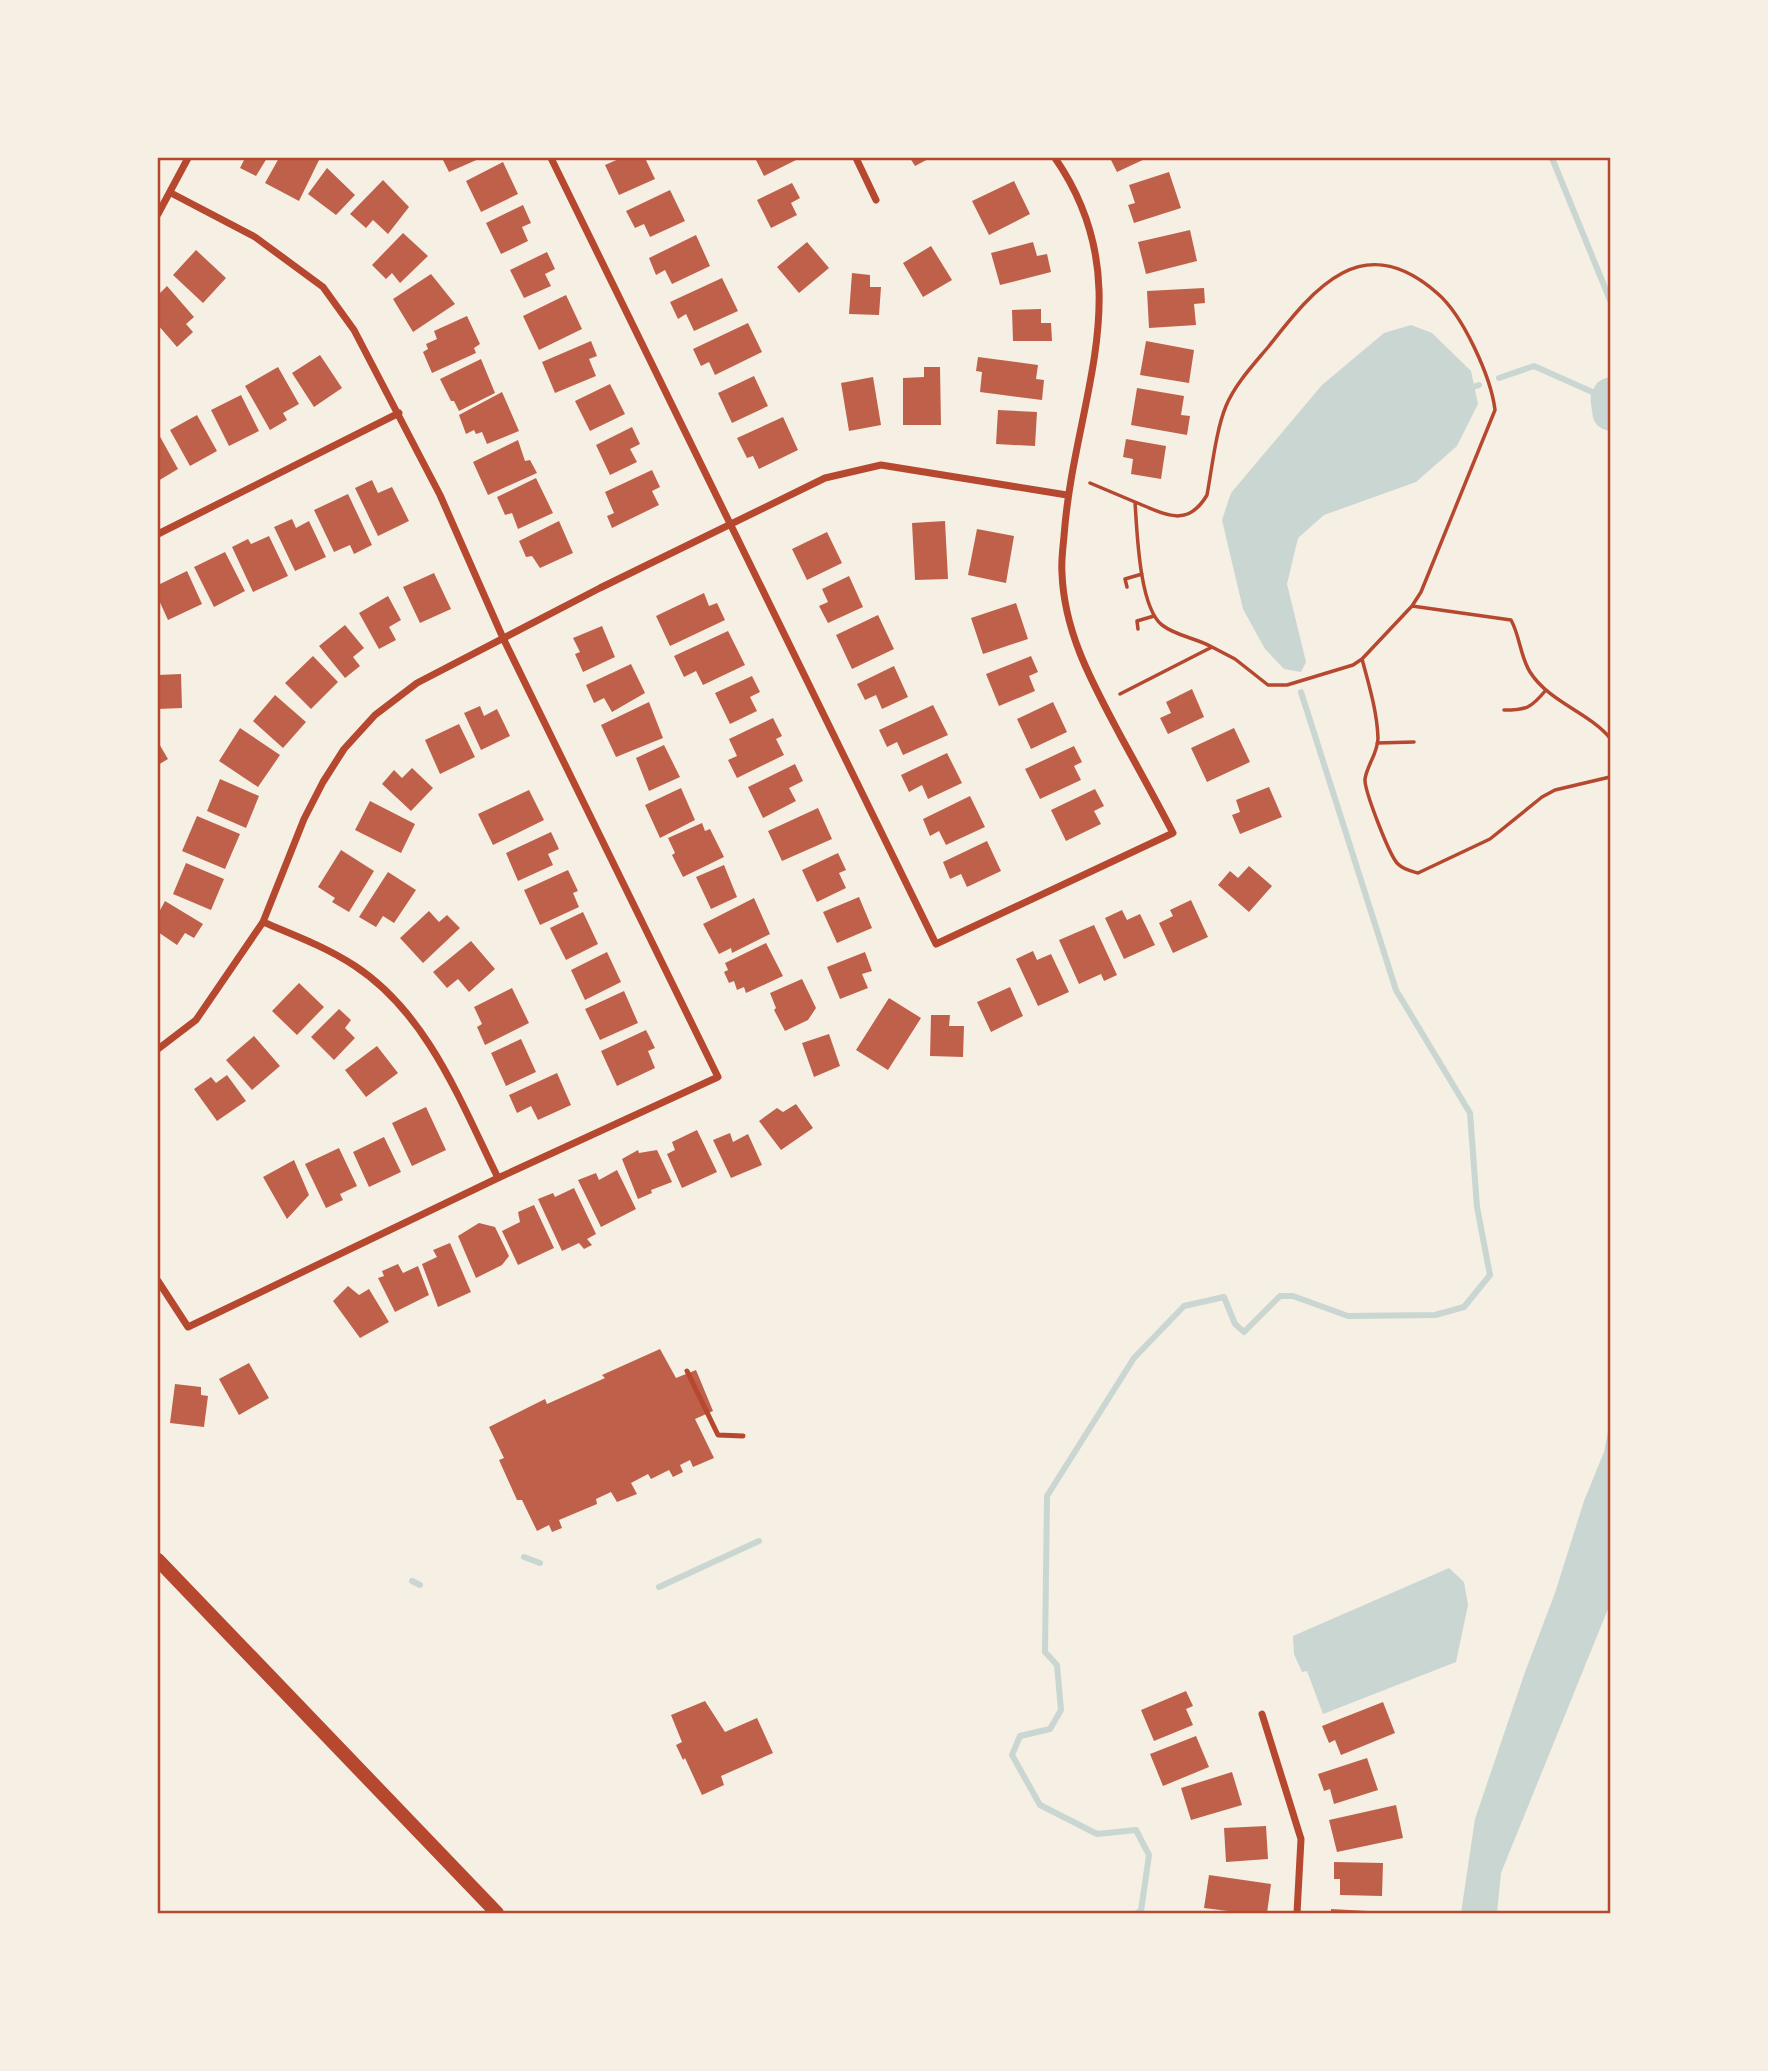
<svg xmlns="http://www.w3.org/2000/svg" width="1768" height="2071" viewBox="0 0 1768 2071" font-family="'Times New Roman',serif">
<style>
.water{fill:#c9d6d2}
.lines{fill:none;stroke-linecap:round;stroke-linejoin:round}
.stream{stroke:#c9d6d2;stroke-width:6}
.river{stroke:#c9d6d2;stroke-width:35}
.building{fill:#bf614a}
.path{stroke:#b5482f;stroke-width:3.5}
.service{stroke:#b5482f;stroke-width:5}
.minor{stroke:#b5482f;stroke-width:7}
.secondary{stroke:#b5482f;stroke-width:14}
.neatline{fill:none;stroke:#b5482f;stroke-width:2.5}
</style>
<rect width="100%" height="100%" fill="#f6efe4"/>
<path class="water" d="M1411,325L1432,333L1471,371L1478,404L1457,446L1416,482L1324,515L1298,538L1287,584L1306,662L1301,672L1284,669L1265,649L1243,609L1222,520L1231,493L1322,385L1384,333Z
M1610,1421V1604L1501,1873L1497,1913H1461L1475,1819L1525,1672L1555,1593L1584,1501L1604,1452Z
M1449,1568L1464,1582L1468,1605L1456,1662L1323,1714L1307,1671L1302,1672L1294,1654L1293,1636Z"/>
<g class="lines">
<path class="stream" d="M1552,158L1610,300
M1499,378L1534,366L1608,399
M1467,389L1479,385
M524,1557L540,1563
M412,1581L420,1585
M659,1587L759,1541
M1137,1913L1141,1911L1149,1855L1136,1830L1097,1834L1040,1805L1012,1755L1020,1736L1050,1729L1061,1710L1057,1665L1045,1652L1047,1496L1134,1358L1184,1306L1224,1297L1235,1324L1244,1332L1280,1296H1293L1348,1316L1435,1315L1464,1307L1490,1275L1477,1207L1470,1113L1396,990L1301,692"/>
<path class="river" d="M1610,395L1608,399L1610,413"/>
</g>
<path class="building" d="M245,158H267L256,176L240,168Z
M279,158H320L299,201L265,183Z
M442,158H481L449,172Z
M621,158H645L655,179L619,195L605,165Z
M755,158H800L764,176Z
M910,158H930L915,166Z
M1110,158H1147L1117,172Z
M503,162L518,194L481,212L466,181Z
M327,168L355,195L336,215L308,194Z
M1169,172L1181,208L1134,223L1128,205L1135,203L1129,185Z
M383,180L409,207L388,234L373,220L366,228L350,214Z
M1014,181L1030,214L989,235L972,201Z
M792,183L800,198L791,203L797,215L771,228L757,200Z
M670,190L685,221L650,237L644,224L635,228L626,211Z
M523,205L531,223L522,227L528,241L501,254L486,223Z
M1190,230L1197,261L1146,274L1138,242Z
M403,233L428,256L400,283L392,273L386,279L372,265Z
M696,235L710,266L672,284L665,270L656,275L649,258Z
M807,242L829,268L799,293L777,267Z
M1033,242L1037,256L1047,254L1051,272L1000,285L991,253Z
M931,246L952,280L923,297L903,263Z
M196,250L226,278L203,303L173,275Z
M547,252L555,269L545,274L551,286L524,298L510,270Z
M852,273L870,275V287H881L879,315L849,314Z
M431,274L455,304L413,332L393,299Z
M722,278L738,311L694,331L686,314L678,319L670,302Z
M167,286L194,317L186,324L193,332L177,347L158,325V295Z
M1204,288L1205,303L1194,304L1196,325L1149,328L1147,291Z
M566,295L582,329L539,350L523,316Z
M1041,309V323H1051L1052,341H1013L1012,310Z
M467,316L480,344L474,348L476,353L432,373L423,352L428,349L426,344L437,339L434,331Z
M748,323L762,352L715,375L709,362L701,366L693,349Z
M591,341L597,356L589,359L596,376L555,393L542,362Z
M1146,341L1194,350L1189,383L1140,375Z
M320,355L342,388L314,407L292,373Z
M978,357L1038,365L1036,379L1044,380L1042,400L980,392L982,372L976,371Z
M481,359L495,393L459,411L454,401H451L440,379Z
M278,367L299,404L283,413L287,420L270,430L245,386Z
M924,367H940L941,425H903V378L924,377Z
M754,376L768,406L732,423L718,393Z
M873,377L881,425L849,431L841,383Z
M610,384L625,414L590,431L575,401Z
M1137,388L1184,396L1181,415L1190,416L1187,435L1131,425Z
M502,392L519,431L487,444L482,432L476,434L474,430L466,434L459,415Z
M241,395L259,431L229,446L211,410Z
M998,410L1037,412L1035,446L996,444Z
M197,415L217,451L190,466L170,430Z
M783,417L798,450L759,469L753,456L747,458L737,438Z
M632,427L640,444L630,449L637,462L610,475L596,445Z
M158,433L178,469L158,481Z
M1126,439L1166,446L1161,479L1131,474L1133,459L1123,457Z
M518,440L525,461L530,460L537,473L488,495L473,462Z
M652,470L660,487L652,491L659,505L612,528L607,516L614,513L605,492Z
M536,478L553,513L518,529L512,513L505,515L497,497Z
M372,480L378,493L392,487L409,521L378,536L355,488Z
M348,494L372,545L354,554L350,545L334,552L314,510Z
M292,519L296,528L309,521L326,557L295,571L274,527Z
M559,521L573,553L540,568L532,556L526,557L519,541Z
M945,521L948,579L915,580L912,523Z
M977,529L1014,536L1006,583L968,575Z
M827,532L842,563L807,580L792,549Z
M269,536L288,576L253,592L232,547L248,539L251,544Z
M225,552L245,591L214,607L194,567Z
M187,571L202,604L168,620L158,598V585Z
M434,573L451,609L420,623L403,587Z
M849,576L863,607L828,623L819,606L828,602L822,589Z
M704,593L709,606L717,603L725,620L670,646L656,616Z
M388,596L401,620L389,627L396,640L379,649L359,613Z
M1016,603L1028,639L983,654L971,618Z
M878,615L894,649L852,669L836,635Z
M345,625L364,648L353,657L360,666L345,678L319,646Z
M602,626L615,657L583,672L575,654L580,652L573,638Z
M728,631L745,665L703,685L696,671L684,677L674,656Z
M313,656L338,682L311,709L285,683Z
M1031,656L1038,672L1029,676L1035,691L999,706L986,674Z
M631,664L645,693L612,712L604,698L594,703L586,685Z
M894,666L908,697L882,709L876,695L865,700L857,684Z
M181,674L182,708L158,709V675Z
M752,676L760,692L750,697L757,711L730,724L715,693Z
M1192,689L1204,717L1168,734L1160,718L1171,713L1166,702Z
M275,695L306,722L283,748L253,721Z
M649,702L663,738L616,757L601,725Z
M1053,702L1067,732L1031,749L1017,719Z
M933,705L948,735L903,755L897,742L887,747L879,730Z
M480,706L484,716L497,709L510,736L481,750L464,713Z
M773,718L782,736L776,739L784,755L737,778L728,760L737,756L729,739Z
M459,724L475,757L440,774L425,740Z
M240,728L280,755L258,787L219,761Z
M1234,728L1250,762L1207,782L1191,748Z
M158,742L168,759L158,765Z
M664,745L680,777L649,791L636,758Z
M1074,746L1082,762L1074,766L1081,780L1040,799L1025,769Z
M947,753L962,783L928,799L922,785L909,792L901,775Z
M795,764L803,781L789,788L796,801L763,818L748,787Z
M412,768L433,788L411,811L382,784L394,770L402,778Z
M220,779L259,796L246,828L207,811Z
M1269,787L1282,817L1240,834L1232,815L1240,812L1236,800Z
M681,788L695,820L660,838L645,805Z
M1095,789L1104,806L1094,811L1101,824L1066,841L1051,810Z
M529,790L544,820L493,845L478,814Z
M970,796L985,827L946,845L939,831L930,836L923,819Z
M370,801L415,824L401,853L355,830Z
M818,808L832,839L782,861L768,831Z
M197,816L240,834L225,869L182,851Z
M702,823L705,831L710,829L724,857L683,877L672,855L675,853L668,838Z
M551,832L559,849L548,854L553,865L518,881L506,853Z
M987,841L1001,871L967,887L961,874L950,879L943,862Z
M341,850L374,871L349,912L332,902L335,898L318,887Z
M838,853L846,870L839,873L846,888L817,902L802,870Z
M186,863L224,879L211,910L173,894Z
M724,865L737,897L711,909L696,877Z
M1249,866L1272,886L1249,912L1218,885L1230,871L1238,878Z
M568,870L578,891L573,893L579,907L540,925L524,890Z
M388,872L416,890L394,923L383,916L376,927L359,917Z
M859,897L872,928L837,943L823,912Z
M754,898L770,934L732,953L731,948L719,954L703,924Z
M1191,900L1208,937L1173,953L1159,923L1173,916L1170,910Z
M165,901L203,924L194,938L185,933L177,945L158,932V914Z
M1122,910L1127,920L1140,914L1155,945L1124,959L1105,918Z
M429,911L439,922L447,915L460,928L423,963L400,938Z
M583,912L598,944L566,960L550,928Z
M1094,925L1117,975L1104,981L1101,974L1079,984L1059,940Z
M471,941L495,969L469,992L458,979L447,988L433,972Z
M766,943L783,976L746,993L744,987L737,990L734,981L729,983L724,972L728,970L725,963Z
M1033,951L1037,960L1051,954L1069,992L1038,1006L1016,959Z
M607,952L621,982L585,1000L571,970Z
M865,952L872,971L862,974L868,988L840,999L827,967Z
M802,979L816,1008L808,1020L785,1031L774,1010L776,1008L770,993Z
M299,983L324,1007L297,1035L272,1011Z
M1010,987L1023,1016L991,1032L977,1002Z
M512,988L529,1023L485,1045L477,1027L482,1024L474,1007Z
M624,991L638,1023L600,1040L585,1009Z
M889,998L921,1018L888,1070L856,1050Z
M339,1009L351,1020L345,1028L355,1038L334,1060L311,1037Z
M931,1015H950L949,1026H964L963,1057L930,1056Z
M646,1030L655,1048L648,1051L655,1068L617,1086L601,1051Z
M829,1034L840,1066L814,1077L802,1043Z
M254,1036L280,1066L252,1090L226,1060Z
M521,1039L536,1072L506,1086L491,1053Z
M377,1046L398,1073L366,1097L345,1070Z
M557,1073L571,1105L538,1120L531,1106L517,1113L509,1095Z
M227,1075L246,1101L217,1121L194,1089L211,1077L216,1083Z
M796,1104L813,1128L781,1150L759,1121L777,1108L783,1112Z
M426,1107L446,1150L412,1166L392,1123Z
M697,1130L717,1172L682,1188L667,1154L675,1150L672,1142Z
M730,1133L733,1142L748,1134L762,1165L731,1178L713,1140Z
M384,1137L401,1172L369,1187L353,1152Z
M339,1148L357,1186L340,1194L343,1200L326,1208L305,1164Z
M638,1150L639,1153L657,1150L672,1182L651,1190L652,1193L638,1199L622,1159Z
M294,1160L309,1195L287,1219L263,1177Z
M617,1170L636,1209L601,1227L578,1180L596,1173L599,1180Z
M574,1188L596,1234L587,1239L592,1245L584,1249L579,1243L562,1251L538,1199L553,1193L555,1197Z
M534,1205L554,1248L518,1265L502,1231L520,1222L518,1212Z
M479,1223L495,1227L509,1256L502,1265L476,1278L458,1236Z
M450,1243L471,1292L438,1307L422,1264L437,1257L433,1250Z
M398,1264L403,1273L418,1266L429,1295L395,1312L378,1278L384,1276L382,1271Z
M348,1286L359,1295L369,1289L389,1322L360,1338L333,1301Z
M660,1349L676,1378L696,1370L713,1411L695,1419L714,1458L693,1467L690,1460L680,1465L683,1472L673,1477L669,1470L651,1479L648,1474L631,1483L637,1494L617,1502L611,1492L596,1499L597,1504L559,1520L562,1528L552,1532L549,1525L537,1531L522,1500H517L499,1460L504,1458L489,1427L545,1399L547,1404L605,1378L602,1375Z
M249,1363L269,1398L239,1415L219,1379Z
M175,1384L201,1387V1395L208,1396L204,1427L170,1423Z
M1186,1691L1193,1706L1186,1709L1193,1725L1154,1741L1141,1710Z
M705,1701L725,1732L757,1718L773,1753L721,1776L724,1785L702,1795L685,1758L683,1760L676,1745L682,1742L671,1715Z
M1383,1702L1395,1733L1341,1755L1335,1740L1329,1743L1322,1726Z
M1196,1736L1209,1767L1163,1786L1150,1754Z
M1367,1758L1378,1790L1334,1804L1330,1789L1324,1791L1318,1774Z
M1232,1772L1242,1805L1191,1820L1181,1788Z
M1396,1805L1403,1838L1337,1852L1329,1820Z
M1266,1826L1268,1859L1226,1862L1224,1828Z
M1334,1862L1383,1863L1382,1896L1340,1895V1879H1334Z
M1209,1875L1271,1884L1267,1913H1244L1204,1908Z
M1331,1909L1368,1911V1913H1331Z"/>
<g class="lines">
<path class="path" d="M1090,483L1135,502C1137,530 1139,607 1162,625C1176,636 1196,638 1212,647L1120,694
M1135,502C1165,514 1187,529 1207,495C1212,468 1216,430 1226,406C1235,384 1254,364 1269,346C1315,287 1363,228 1437,293C1463,315 1491,377 1495,410L1421,592L1412,606L1362,659L1353,665L1287,685H1268L1235,659L1212,647
M1127,587L1125,579L1142,574
M1412,606L1511,620C1520,636 1520,656 1530,672C1549,702 1588,712 1610,738
M1138,629L1137,621L1154,616
M1362,659C1369,685 1377,711 1378,738C1378,753 1367,765 1365,779C1364,790 1390,857 1398,864C1404,870 1411,871 1418,873L1490,839L1542,797L1555,790L1610,777
M1504,710C1527,710 1531,708 1546,690
M1377,743L1414,742"/>
<path class="service" d="M687,1371L718,1435L743,1436"/>
<path class="minor" d="M551,158L936,944L1173,833C1156,800 1138,768 1120,735C1093,684 1064,633 1062,573C1061,561 1063,548 1064,536C1074,399 1143,285 1055,158
M856,158L876,200
M158,214L188,158
M158,534L399,413
M263,922C294,935 326,947 355,966C428,1014 461,1103 498,1178
M158,1049L196,1020L263,922L304,819L323,782L344,749L375,715L417,683L600,588L825,478L881,465L1067,495
M158,1281L188,1327L498,1178L718,1077L503,638L440,495L354,330L323,287L255,237L171,193
M1262,1714L1301,1839L1297,1913"/>
<path class="secondary" d="M158,1560L497,1913"/>
</g>
<rect width="1768" height="2071" fill="none" stroke="#f6efe4" stroke-width="318"/>
<rect x="159" y="159" width="1450" height="1753" class="neatline"/>
</svg>
